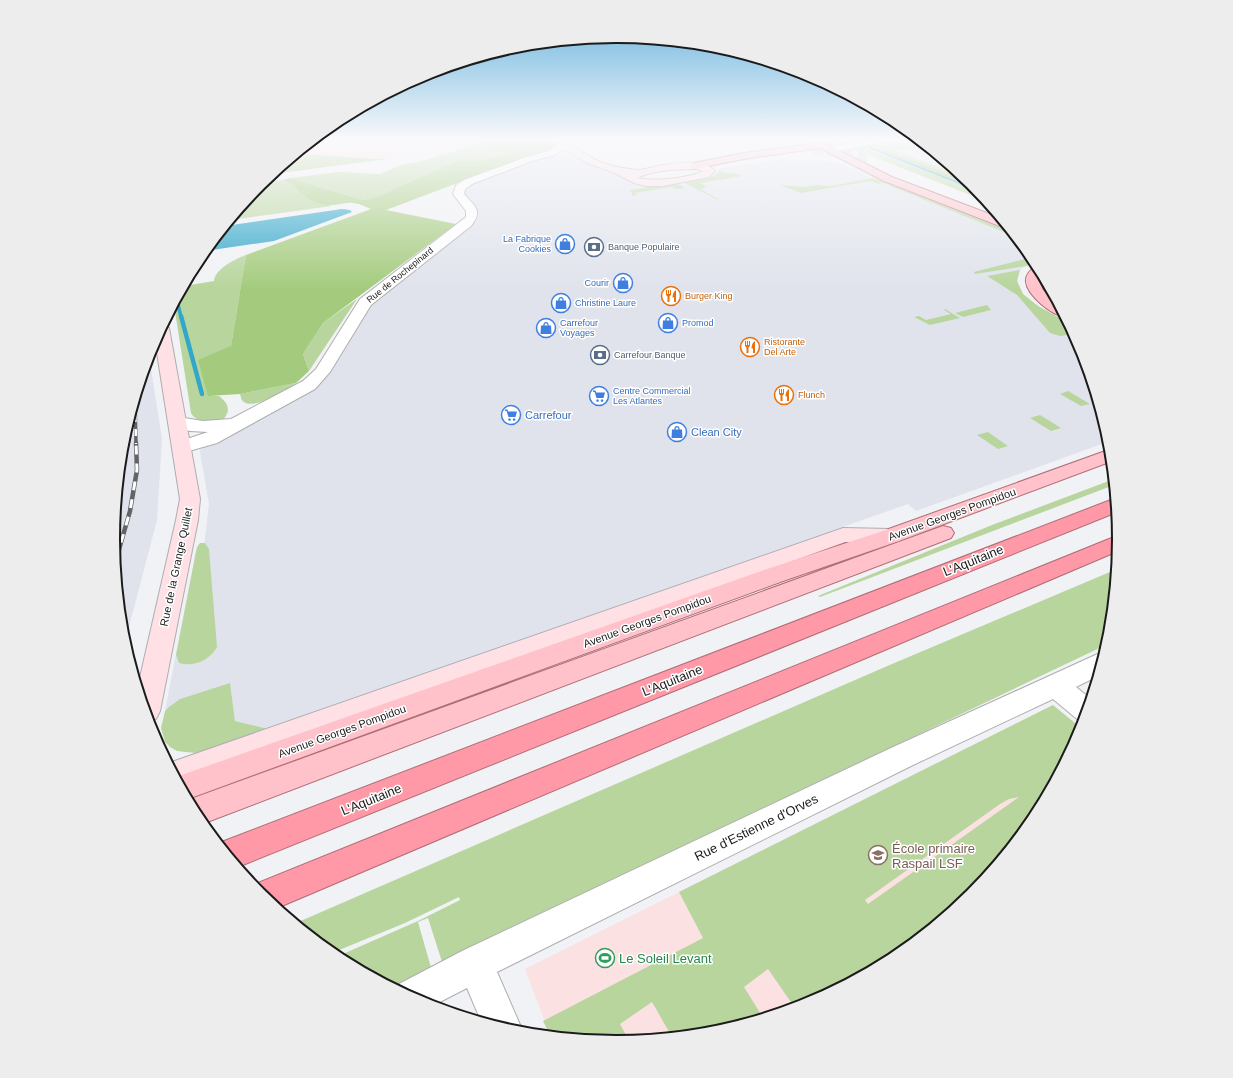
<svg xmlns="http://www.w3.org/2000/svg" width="1233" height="1078" viewBox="0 0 1233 1078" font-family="Helvetica,sans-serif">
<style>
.built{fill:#e0e3ec}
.industrial{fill:#fce1e2}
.education{fill:#fce1e3}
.green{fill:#b8d59d;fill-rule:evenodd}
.forest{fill:#a4cb7d}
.water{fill:#32a7c9}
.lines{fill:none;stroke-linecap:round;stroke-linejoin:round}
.stream-far1{stroke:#32a7c9;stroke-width:3.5}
.stream{stroke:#32a7c9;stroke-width:4.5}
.primary-tunnel{stroke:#d1d2d5;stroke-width:10;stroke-dasharray:10 5;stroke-linecap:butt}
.street-casing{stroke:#aeaeb2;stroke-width:2}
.secondary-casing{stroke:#aeaeb2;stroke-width:2}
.primary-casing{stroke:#af6d76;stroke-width:2}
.highway-casing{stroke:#af6d76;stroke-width:2}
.street{fill:#fff;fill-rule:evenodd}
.secondary{fill:#ffe0e5;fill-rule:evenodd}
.primary{fill:#ffc2ca;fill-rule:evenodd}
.highway{fill:#ff99a7;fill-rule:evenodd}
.rail-far1-casing{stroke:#626365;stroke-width:3.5}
.rail-casing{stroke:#626365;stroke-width:4.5}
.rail-far1{stroke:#fff;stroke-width:2.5;stroke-dasharray:7;stroke-linecap:butt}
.rail{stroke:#fff;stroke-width:3;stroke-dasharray:9;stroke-linecap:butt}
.labels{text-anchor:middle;stroke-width:3;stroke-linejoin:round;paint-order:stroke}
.far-shop-label{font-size:9px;fill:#366cbe;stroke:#fff;text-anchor:start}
.far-service-label{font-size:9px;fill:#4e5e75;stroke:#fff;text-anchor:start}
.far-street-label{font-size:9px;fill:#1b1b1c;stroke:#fff}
.far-food-label{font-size:9px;fill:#c56008;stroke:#fff;text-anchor:start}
.shop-label{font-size:11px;fill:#366cbe;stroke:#fff;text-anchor:start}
.street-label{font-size:11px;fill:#1b1b1c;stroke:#fff}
.near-street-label{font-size:13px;fill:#1b1b1c;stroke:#fff}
.near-education-label{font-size:13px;fill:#785e54;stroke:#fff;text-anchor:start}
.near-leisure-label{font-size:13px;fill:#27864d;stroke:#fff;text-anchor:start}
.rim{fill:none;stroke:#1b1b1c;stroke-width:2}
</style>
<rect width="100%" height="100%" fill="#f1f2f6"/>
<path class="built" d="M926,146L964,177L895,151Z
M560,156L574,157L601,170L625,177L632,183L647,185L710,176L715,174L720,168L779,160L829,161L845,165L890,185L1012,232L1036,261L1021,269L1017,276L1018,286L1023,294L1038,306L1069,323L1076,337L1077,344L1083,353L1110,441L916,511L908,504L268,729L235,721L230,684L180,699L165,711L196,550L204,547L209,504L200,452L201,449L304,393L368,307L399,279L476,220L478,215V211L462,194L463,191L471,183L531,160Z
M149,356L162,439L157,520L125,642L114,539L123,441Z"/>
<path class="industrial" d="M316,138H423L400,154L387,159L297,154Z"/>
<path class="education" d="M1053,705L1082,729L1035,819L972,895L809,1004L714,1032L616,1042L550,1035L525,969Z"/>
<path class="green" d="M482,142L506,152L485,160L458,162L376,197L363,200L290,178L339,172L380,174L401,165L423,161Z
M889,142L924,144L926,146L896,151L964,177L973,184L884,149L871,147L866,148L979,192L988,202L851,148Z
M720,171C728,175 736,172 743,176L700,183L707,187L700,189L718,199H716L683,182C694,180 713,180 720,171Z
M873,178L1012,232L1016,237L883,183L878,184L870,181L801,193L780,185L802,187L818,185L832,186Z
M283,180L295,186L316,201L332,206L231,220L262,182Z
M673,183L680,185L696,194L685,188L676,189L672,187L634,193L637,195L633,196L630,190Z
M246,255L231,346L208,395L219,396C229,404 231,410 223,420C212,421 197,424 191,413L174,305L184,286L214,281C215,269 235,259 246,255Z
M1031,255L1036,261L1026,266L975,274L974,272L1025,259Z
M1020,270L1017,281L1023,294L1038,306L1069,323L1075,334L1060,336L1050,333L1017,295L987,276Z
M357,299L309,371L303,354L323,323Z
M987,305L991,310L963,317L955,313Z
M945,309L960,318L930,325L914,317L919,316L926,320L951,314L944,310Z
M296,383C286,390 255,410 244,402C241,400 241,397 240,394Z
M1068,391L1090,404L1081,406L1060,394Z
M1040,415L1061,428L1051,431L1030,418Z
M988,432L1008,446L998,449L977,435Z
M1114,479V485L820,597L818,596L992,525Z
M200,543H205L209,549L217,647C209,661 194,667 179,663L176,655L197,547Z
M1117,569L1110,637L1108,644L529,920L443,965L428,918L418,922L432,971L397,989L336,957L418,921L460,900L459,897L405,923L332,953L296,923L885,667Z
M230,683L235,721L268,729L195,753L177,751L170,747L165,742L161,728L165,711L169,707L180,699Z
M1053,705L1082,729L1035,819L972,895L896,957L809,1004L795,1008L768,969L744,987L762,1016L757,1019L714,1032L672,1037L652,1002L620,1024L629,1041L616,1042L550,1035L543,1021L703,938L679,892ZM1019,797L868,904L865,900L1000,804L1009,799Z"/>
<path class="forest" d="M440,138H545L556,145L555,148L552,150L529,156L386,210L456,224L323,323L303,354L309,371L296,383L240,394L208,396L198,360L231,346L246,255L371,209C366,207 358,203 353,203C346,202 340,205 333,205C319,206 302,198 295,186L283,180L290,178L363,200L376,197L458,161L485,160L506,153L493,149L480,140Z
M876,149H884L973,184L977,189Z
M297,154L380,159H387L273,174Z"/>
<path class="water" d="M871,147L977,189L979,192L868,148Z
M342,209L350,210L352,212L274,241L205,251L225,226Z"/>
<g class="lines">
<path class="stream-far1" d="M177,300L181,317"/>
<path class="stream" d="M181,316L202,394"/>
<path class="primary-tunnel" d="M813,150L846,152L870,158"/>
<defs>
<path id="street" d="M877,138H917L923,143L886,142L838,151L833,148L838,145Z
M562,141L565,142L567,147L555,155L532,161L472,184L465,189L464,194C474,206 484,210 471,226L371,305L330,372L315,389L217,443L182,453L175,451L172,447L175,443L208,432L190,431L172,426L169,422L172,418L178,417L203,421L231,419L303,381L316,369L360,299L466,217V211L453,194L456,185L464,180L526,157L549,151L557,146L559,142Z
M1102,652L1105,653L1098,676L1076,687L1091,699L1084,722L1077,719L1053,699L911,766L497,972L521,1027L519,1032L481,1021L467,988L432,1006L424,1004L397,989L399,984L462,951L891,748Z"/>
<path id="secondary" d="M547,138C566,138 578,151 594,159C607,166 624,169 638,170C643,170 649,168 653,167C668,164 704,157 715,171L709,177L705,178L662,186H645L634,183L615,173L587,163ZM696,169L703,171C690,178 653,182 638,178C652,170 680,169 696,169Z
M164,324L169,328L200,499L198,520L160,711L156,719L149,722L138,686L176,520L180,499L155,340Z
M843,528L891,529L899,531L902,536L899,541L891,543L845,542L180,785L169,763Z"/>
<path id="primary" d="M801,138H813L827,143L828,145L892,177L1000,218L1008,227H1002L884,181L820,148L744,159L694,169L689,166L694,163L744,153L811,144Z
M1035,266H1038L1042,274L1039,281L1043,290L1057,302L1065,316C1053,317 1027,295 1026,282C1025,275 1031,270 1035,266Z
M1111,449L1112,461L899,541L783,581L188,799L176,777L767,569L883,531Z
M943,526L951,528L954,533L951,538L202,824L188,800Z"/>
<path id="highway" d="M1116,498L1117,512L238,867L219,843Z
M1119,535L1118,551L277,908L261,895L253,885Z"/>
</defs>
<use href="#street" class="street-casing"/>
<use href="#secondary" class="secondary-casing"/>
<use href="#primary" class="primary-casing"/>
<use href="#highway" class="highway-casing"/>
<use href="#street" class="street"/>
<use href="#secondary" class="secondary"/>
<use href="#primary" class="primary"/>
<use href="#highway" class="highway"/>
<defs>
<path id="rail-far1" d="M135,401L136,444"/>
<path id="rail" d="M116,560L130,511L137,470L136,443"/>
</defs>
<use href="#rail-far1" class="rail-far1-casing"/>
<use href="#rail" class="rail-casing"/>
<use href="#rail-far1" class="rail-far1"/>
<use href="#rail" class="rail"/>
</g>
<linearGradient id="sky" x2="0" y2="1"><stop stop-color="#5fafdc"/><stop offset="0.48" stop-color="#f9f9fb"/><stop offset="1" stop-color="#f9f9fb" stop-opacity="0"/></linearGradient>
<rect width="1233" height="289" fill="url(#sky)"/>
<defs>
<symbol id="shop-ring" viewBox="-11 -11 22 22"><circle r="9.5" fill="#fff" stroke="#3f7fe0" stroke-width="1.5"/><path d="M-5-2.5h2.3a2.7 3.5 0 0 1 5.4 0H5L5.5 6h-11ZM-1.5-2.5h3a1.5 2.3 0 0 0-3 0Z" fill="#3f7fe0"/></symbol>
<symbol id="bank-ring" viewBox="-11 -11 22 22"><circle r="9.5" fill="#fff" stroke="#5c6f8a" stroke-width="1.5"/><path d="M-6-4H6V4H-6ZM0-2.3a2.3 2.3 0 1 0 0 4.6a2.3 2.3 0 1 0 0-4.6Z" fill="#5c6f8a"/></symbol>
<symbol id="restaurant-ring" viewBox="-11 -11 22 22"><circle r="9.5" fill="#fff" stroke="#e8710a" stroke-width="1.5"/><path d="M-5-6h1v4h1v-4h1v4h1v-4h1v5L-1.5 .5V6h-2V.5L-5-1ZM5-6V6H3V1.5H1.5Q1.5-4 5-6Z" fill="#e8710a"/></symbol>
<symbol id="supermarket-ring" viewBox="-11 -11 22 22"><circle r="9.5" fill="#fff" stroke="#3f7fe0" stroke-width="1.5"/><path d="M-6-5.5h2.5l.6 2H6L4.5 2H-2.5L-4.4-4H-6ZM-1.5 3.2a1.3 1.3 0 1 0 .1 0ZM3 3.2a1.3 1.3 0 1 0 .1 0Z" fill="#3f7fe0"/></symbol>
<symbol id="school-ring" viewBox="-11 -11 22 22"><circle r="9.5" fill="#fff" stroke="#8d6e63" stroke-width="1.5"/><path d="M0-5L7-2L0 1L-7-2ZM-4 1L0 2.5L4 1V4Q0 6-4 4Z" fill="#8d6e63"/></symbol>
<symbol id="stadium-ring" viewBox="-11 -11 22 22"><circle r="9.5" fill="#fff" stroke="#2e9e5b" stroke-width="1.5"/><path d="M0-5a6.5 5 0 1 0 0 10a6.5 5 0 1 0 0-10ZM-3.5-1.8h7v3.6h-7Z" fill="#2e9e5b"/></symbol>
</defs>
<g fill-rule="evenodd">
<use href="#shop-ring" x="554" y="233" width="22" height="22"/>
<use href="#bank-ring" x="583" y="236" width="22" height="22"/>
<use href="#shop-ring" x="612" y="272" width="22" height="22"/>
<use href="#restaurant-ring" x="660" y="285" width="22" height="22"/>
<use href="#shop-ring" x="550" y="292" width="22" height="22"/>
<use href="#shop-ring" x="657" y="312" width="22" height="22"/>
<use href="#shop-ring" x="535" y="317" width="22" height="22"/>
<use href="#restaurant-ring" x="739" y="336" width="22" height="22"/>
<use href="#bank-ring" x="589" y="344" width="22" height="22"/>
<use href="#restaurant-ring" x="773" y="384" width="22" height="22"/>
<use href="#supermarket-ring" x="588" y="385" width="22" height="22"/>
<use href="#supermarket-ring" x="500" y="404" width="22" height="22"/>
<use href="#shop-ring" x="666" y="421" width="22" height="22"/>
<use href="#school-ring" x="867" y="844" width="22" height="22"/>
<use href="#stadium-ring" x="594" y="947" width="22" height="22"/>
</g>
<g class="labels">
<g class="far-shop-label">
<text x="551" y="242" text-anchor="end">La Fabrique<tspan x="551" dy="10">Cookies</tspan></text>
<text x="609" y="286" text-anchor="end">Courir</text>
<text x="575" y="306">Christine Laure</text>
<text x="560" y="326">Carrefour<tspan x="560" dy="10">Voyages</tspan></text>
<text x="682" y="326">Promod</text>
<text x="613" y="394">Centre Commercial<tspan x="613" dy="10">Les Atlantes</tspan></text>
</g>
<g class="far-service-label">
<text x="608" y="250">Banque Populaire</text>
<text x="614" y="358">Carrefour Banque</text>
</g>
<g class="far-street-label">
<text transform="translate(400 275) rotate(-39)" y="3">Rue de Rochepinard</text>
</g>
<g class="far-food-label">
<text x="685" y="299">Burger King</text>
<text x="764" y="345">Ristorante<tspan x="764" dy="10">Del Arte</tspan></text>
<text x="798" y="398">Flunch</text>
</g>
<g class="shop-label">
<text x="525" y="419">Carrefour</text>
<text x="691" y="436">Clean City</text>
</g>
<g class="street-label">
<text transform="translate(952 514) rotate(-20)" y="4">Avenue Georges Pompidou</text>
<text transform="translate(176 567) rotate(-78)" y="4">Rue de la Grange Quillet</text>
<text transform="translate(647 621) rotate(-20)" y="4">Avenue Georges Pompidou</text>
<text transform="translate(342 731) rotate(-20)" y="4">Avenue Georges Pompidou</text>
</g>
<g class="near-street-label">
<text transform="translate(973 560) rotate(-22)" y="5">L'Aquitaine</text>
<text transform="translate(672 680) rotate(-22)" y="5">L'Aquitaine</text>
<text transform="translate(371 799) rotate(-22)" y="5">L'Aquitaine</text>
<text transform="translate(756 827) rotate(-26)" y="5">Rue d'Estienne d'Orves</text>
</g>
<g class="near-education-label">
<text x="892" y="853">École primaire<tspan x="892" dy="15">Raspail LSF</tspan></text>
</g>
<g class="near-leisure-label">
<text x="619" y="963">Le Soleil Levant</text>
</g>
</g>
<path d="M0 0H1233V1078H0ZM120 539a496 496 0 1 1 992 0a496 496 0 1 1-992 0Z" fill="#ededed" fill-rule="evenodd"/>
<path class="rim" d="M120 539a496 496 0 1 1 992 0a496 496 0 1 1-992 0Z"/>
</svg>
